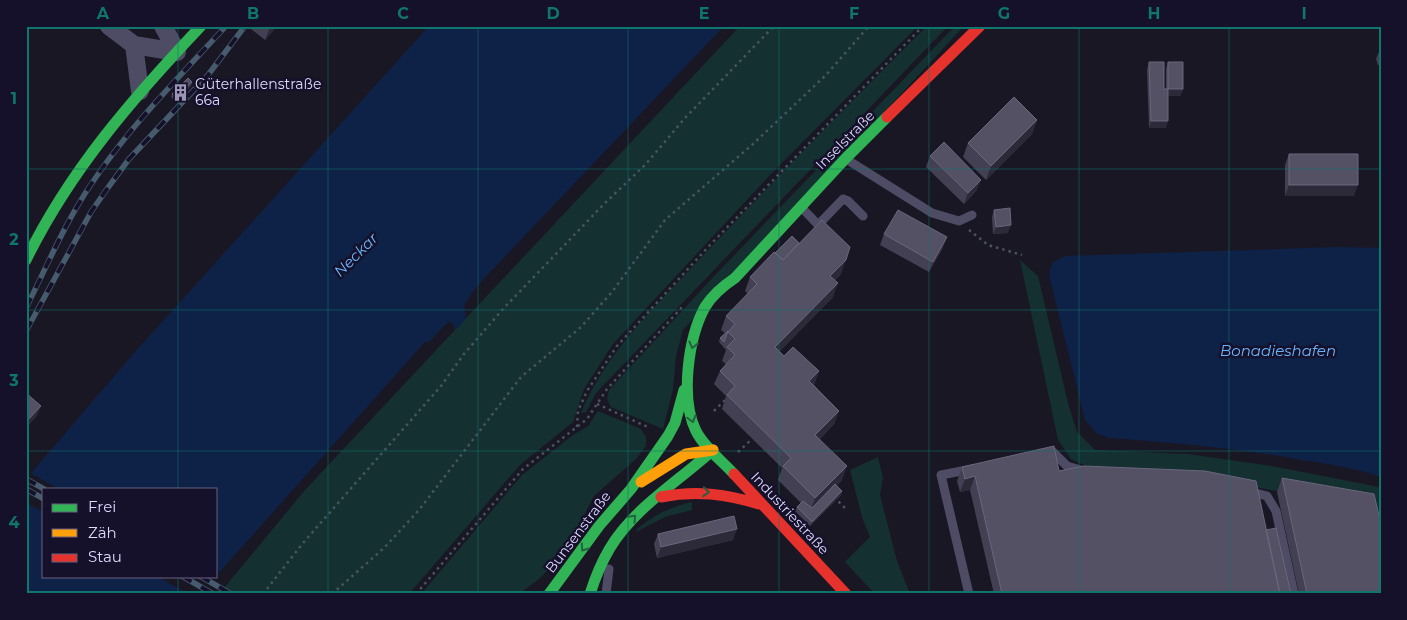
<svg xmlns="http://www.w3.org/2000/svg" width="1407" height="620" viewBox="0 0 1407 620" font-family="Montserrat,sans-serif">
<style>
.green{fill:#143031}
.water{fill:#0e2248}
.pier{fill:#1a1724}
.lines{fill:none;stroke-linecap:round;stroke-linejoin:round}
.path{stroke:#485463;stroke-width:2.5;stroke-dasharray:2.5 4;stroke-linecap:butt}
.lane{stroke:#4d4c64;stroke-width:9}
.street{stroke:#4d4c64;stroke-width:18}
.fast{stroke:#30b455;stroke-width:11}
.slow{stroke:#ff9f0a;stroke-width:11}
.jam{stroke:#e5322d;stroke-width:11}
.rail-casing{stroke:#465b6d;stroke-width:5.5}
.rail{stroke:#16112a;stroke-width:4;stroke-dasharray:11;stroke-linecap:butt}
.wall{fill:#444053}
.shaded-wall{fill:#2c2938}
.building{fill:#545165;stroke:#6a667e}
.oneway{stroke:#236240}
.grid{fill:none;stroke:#0f766e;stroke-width:1;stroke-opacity:0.55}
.labels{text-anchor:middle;stroke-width:5;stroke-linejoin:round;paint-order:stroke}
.poi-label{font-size:14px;fill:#dfd9ff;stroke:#16112a;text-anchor:start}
.street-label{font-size:14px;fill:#dfd9ff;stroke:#16112a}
.water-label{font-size:15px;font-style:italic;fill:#68b5ff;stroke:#16112a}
.neatline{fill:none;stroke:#0f766e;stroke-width:2}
.grid-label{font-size:16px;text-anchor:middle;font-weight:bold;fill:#0f766e}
</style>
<rect width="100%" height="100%" fill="#1a1724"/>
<path class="green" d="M740,26H918L770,175L613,344L584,389L573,422L520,465L409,594H219L305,490Z
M927,26H948L596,393L586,412L581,413C605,354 653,309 696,263C771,183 849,104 927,26Z
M955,26H964L683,330L676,356L673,389L663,429L611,407L607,399L609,390L717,273Z
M1020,260L1038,276L1068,403L1077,432L1095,450L1188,454L1272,466L1374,486L1381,488V511L1192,475L1088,467L1071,459L1058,440Z
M598,411L641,429L646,437V446L636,459L594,496L568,546L555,563L539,579L519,594H421L522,475L573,435L588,426Z
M878,457L883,478L880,495L897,561L910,594H875L845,562L870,537L862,517L850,470Z
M692,502V510L665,517L636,532L637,529C654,515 670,507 692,502Z"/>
<path class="water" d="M429,26H724L477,286L464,305L466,319L455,330L452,322H448L429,342H425L216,576V489H44V576H216L201,594H26V479L134,353Z
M1338,247L1381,248V477C1355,468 1329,464 1302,460C1238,448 1174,443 1109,438L1096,433L1085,420L1049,275L1052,263L1065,256Z"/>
<path class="pier" d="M29,472L58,489H44V512L26,503V475Z
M157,576H213L217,578L204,594H188Z"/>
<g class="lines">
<path class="path" d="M969,230L988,245L1022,255
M597,404L650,428
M714,411L727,398
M577,427L578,411L587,391L617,346L710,245L923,26
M738,452L752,439
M834,497L847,510
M263,594L303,543L441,386L464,354L503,309L604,204L646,164L685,118L774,26
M332,594L384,548L419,510L521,377L581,327L612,292L665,220L753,144L826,75L869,26
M416,594L523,469L587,419L607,389L684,305"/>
<path class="lane" d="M846,159L932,213L959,221L972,215
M801,207L825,232
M818,225L843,199L848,201L863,216
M1046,453L1053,452L1067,466L1084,471
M1248,491L1267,496L1276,511L1294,594
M606,594L609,569
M969,594L941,475L972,469"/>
<path class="street" d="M109,26L134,45L177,52
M163,26L177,52
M134,45L140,91"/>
<path class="fast" d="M26,260C70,170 133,98 201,26
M734,474C722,461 704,447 696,431C680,399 688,338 705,307C713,294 723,286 735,278L845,159L887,117
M549,594L599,526L631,489L668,436L675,423L684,390
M590,594C595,578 601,563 610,548C634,508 679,481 713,450"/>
<path class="slow" d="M641,482L686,454L713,450"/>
<path class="jam" d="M887,117L980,26
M734,474L846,594
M661,497C696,490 725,494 759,504"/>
<defs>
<path id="rail" d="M26,308C48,264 66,220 94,180C132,124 180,76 226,26
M26,331L91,212L107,189L129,159L208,75L245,26
M26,479L44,489
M26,489L44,499
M182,576L213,594
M200,576L231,594"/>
</defs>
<use href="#rail" class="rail-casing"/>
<use href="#rail" class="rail"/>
</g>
<path class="wall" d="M252,26H277L265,40L251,29Z
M1381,47V66L1378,65L1376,59Z
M1149,62L1164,89H1166V69L1168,62L1183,89L1180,96H1168L1166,128H1149L1147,70Z
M192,82L191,86L176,102L171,97L172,94Z
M1037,120L1032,134L986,180L963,157L968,143Z
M1289,154L1354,196H1285V165Z
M930,156L977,190L964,204L926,167Z
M994,210L1008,233L993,234L992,217Z
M884,234L943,248L929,272L880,245Z
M799,243L841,274L835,280L833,297L779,352L784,356L819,371L814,385L839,411L834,424L820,439L842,480L836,486L842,491L841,495L810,526L795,511L797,507L801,503L778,480L782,468L722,409L726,396L714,384L720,371L726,364L722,361L726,350L719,342L720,338L725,333L721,330L726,316L748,294L745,291L750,277L775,253Z
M962,467L1059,471L1266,530L1291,594H994L970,490L960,492L957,481Z
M1282,478L1381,594H1299L1277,492Z
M658,534L733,540L657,558L654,544Z"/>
<path class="shaded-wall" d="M272,26H277L265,40L269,29Z
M192,82L191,86L176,102L177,98Z
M1168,89H1183L1180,96H1166Z
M1037,120L1032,134L986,180L991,166Z
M1151,121H1168L1166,128H1149Z
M981,180L977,190L964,204L968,193Z
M1289,185H1358L1354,196H1285Z
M1011,225L1008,233L993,234L996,227Z
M947,237L943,248L929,272L933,262Z
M846,260L841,274L825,289L830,276Z
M838,283L833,297L770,361L775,347Z
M819,371L814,385L809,381Z
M41,406L37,416L26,428V422Z
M839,411L834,424L810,449L815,435Z
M847,466L842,480L810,512L815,498Z
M975,476L970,490L960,492L965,479Z
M842,491L841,495L810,526L812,522Z
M737,529L733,540L657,558L661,547Z"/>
<path class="building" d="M265,26H272L269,29Z
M1149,62H1164V89H1168V62H1183V89H1168V121H1151Z
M188,78L192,82L177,98L172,94Z
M1014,97L1037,120L991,166L968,143Z
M944,142L981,180L968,193L930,156Z
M1289,154H1358V185H1289Z
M1010,208L1011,225L996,227L994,210Z
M898,210L947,237L933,262L884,234Z
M822,220L850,247L846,260L830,276L838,283L775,347L784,356L793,347L819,371L809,381L839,411L815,435L847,466L815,498L783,466L791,458L727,395L735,386L720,371L735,355L727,347L735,339L728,332L735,324L726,316L757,284L750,277L774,252L783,260Z
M792,236L799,243L783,260L775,253Z
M728,331L724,342L720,338Z
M26,393L41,406L26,422Z
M1054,446L1059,471L1084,466L1205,471L1256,481L1280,594H1002L975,476L965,479L962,467Z
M1282,478L1374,494L1381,524V594H1307Z
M835,484L842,491L812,522L797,507L803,501L812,508Z
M734,516L737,529L661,547L658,534Z
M1276,528L1291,594H1280L1266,530Z"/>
<defs><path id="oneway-chevron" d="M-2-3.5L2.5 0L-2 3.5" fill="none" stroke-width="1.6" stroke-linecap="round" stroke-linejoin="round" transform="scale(1.25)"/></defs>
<g class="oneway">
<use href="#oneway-chevron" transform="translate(693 345) rotate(104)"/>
<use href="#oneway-chevron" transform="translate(692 419) rotate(74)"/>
<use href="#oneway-chevron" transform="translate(706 492) rotate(5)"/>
<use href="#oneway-chevron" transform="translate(633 518) rotate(-47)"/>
<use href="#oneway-chevron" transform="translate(584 548) rotate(125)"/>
</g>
<path class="grid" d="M178,26V489M328,26V594M478,26V594M628,26V594M779,26V594M929,26V594M1079,26V594M1229,26V594M26,169H1381M26,310H1381M26,451H1381M178,576V594"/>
<defs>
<symbol id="building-bare" viewBox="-9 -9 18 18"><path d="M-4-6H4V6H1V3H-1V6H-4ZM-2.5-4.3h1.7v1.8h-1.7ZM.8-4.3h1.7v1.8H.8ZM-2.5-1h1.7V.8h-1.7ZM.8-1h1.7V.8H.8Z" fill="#9a95b2" stroke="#16112a" stroke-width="2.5" paint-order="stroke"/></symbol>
</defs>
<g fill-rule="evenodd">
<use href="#building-bare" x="168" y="80" width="25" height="25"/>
</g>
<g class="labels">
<g class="poi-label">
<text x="195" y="89">Güterhallenstraße<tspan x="195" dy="16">66a</tspan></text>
</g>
<g class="street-label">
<text transform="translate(845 140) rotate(-45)" y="5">Inselstraße</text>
<text transform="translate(790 513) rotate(47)" y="5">Industriestraße</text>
<text transform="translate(578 532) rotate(-53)" y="5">Bunsenstraße</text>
</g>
<g class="water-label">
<text transform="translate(356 255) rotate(-45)" y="5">Neckar</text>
<text x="1278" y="356">Bonadieshafen</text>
</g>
</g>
<rect width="1407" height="620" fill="none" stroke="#16112a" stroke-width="55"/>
<rect x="42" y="488" width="175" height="90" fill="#16112a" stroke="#66617f"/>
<rect x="52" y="504" width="25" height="8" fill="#30b455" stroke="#66617f"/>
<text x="88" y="512" font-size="15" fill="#dfd9ff">Frei</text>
<rect x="52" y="529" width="25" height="8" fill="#ff9f0a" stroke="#66617f"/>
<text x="88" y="538" font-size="15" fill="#dfd9ff">Zäh</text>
<rect x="52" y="554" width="25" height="8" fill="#e5322d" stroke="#66617f"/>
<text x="88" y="562" font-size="15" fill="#dfd9ff">Stau</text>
<rect x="28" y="28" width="1352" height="564" class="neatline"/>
<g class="grid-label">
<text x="103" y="19">A</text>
<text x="253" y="19">B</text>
<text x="403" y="19">C</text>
<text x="553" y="19">D</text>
<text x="704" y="19">E</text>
<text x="854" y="19">F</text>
<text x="1004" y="19">G</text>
<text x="1154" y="19">H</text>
<text x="1304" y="19">I</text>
<text x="14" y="104">1</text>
<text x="14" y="245">2</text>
<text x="14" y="386">3</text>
<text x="14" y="528">4</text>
</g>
</svg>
